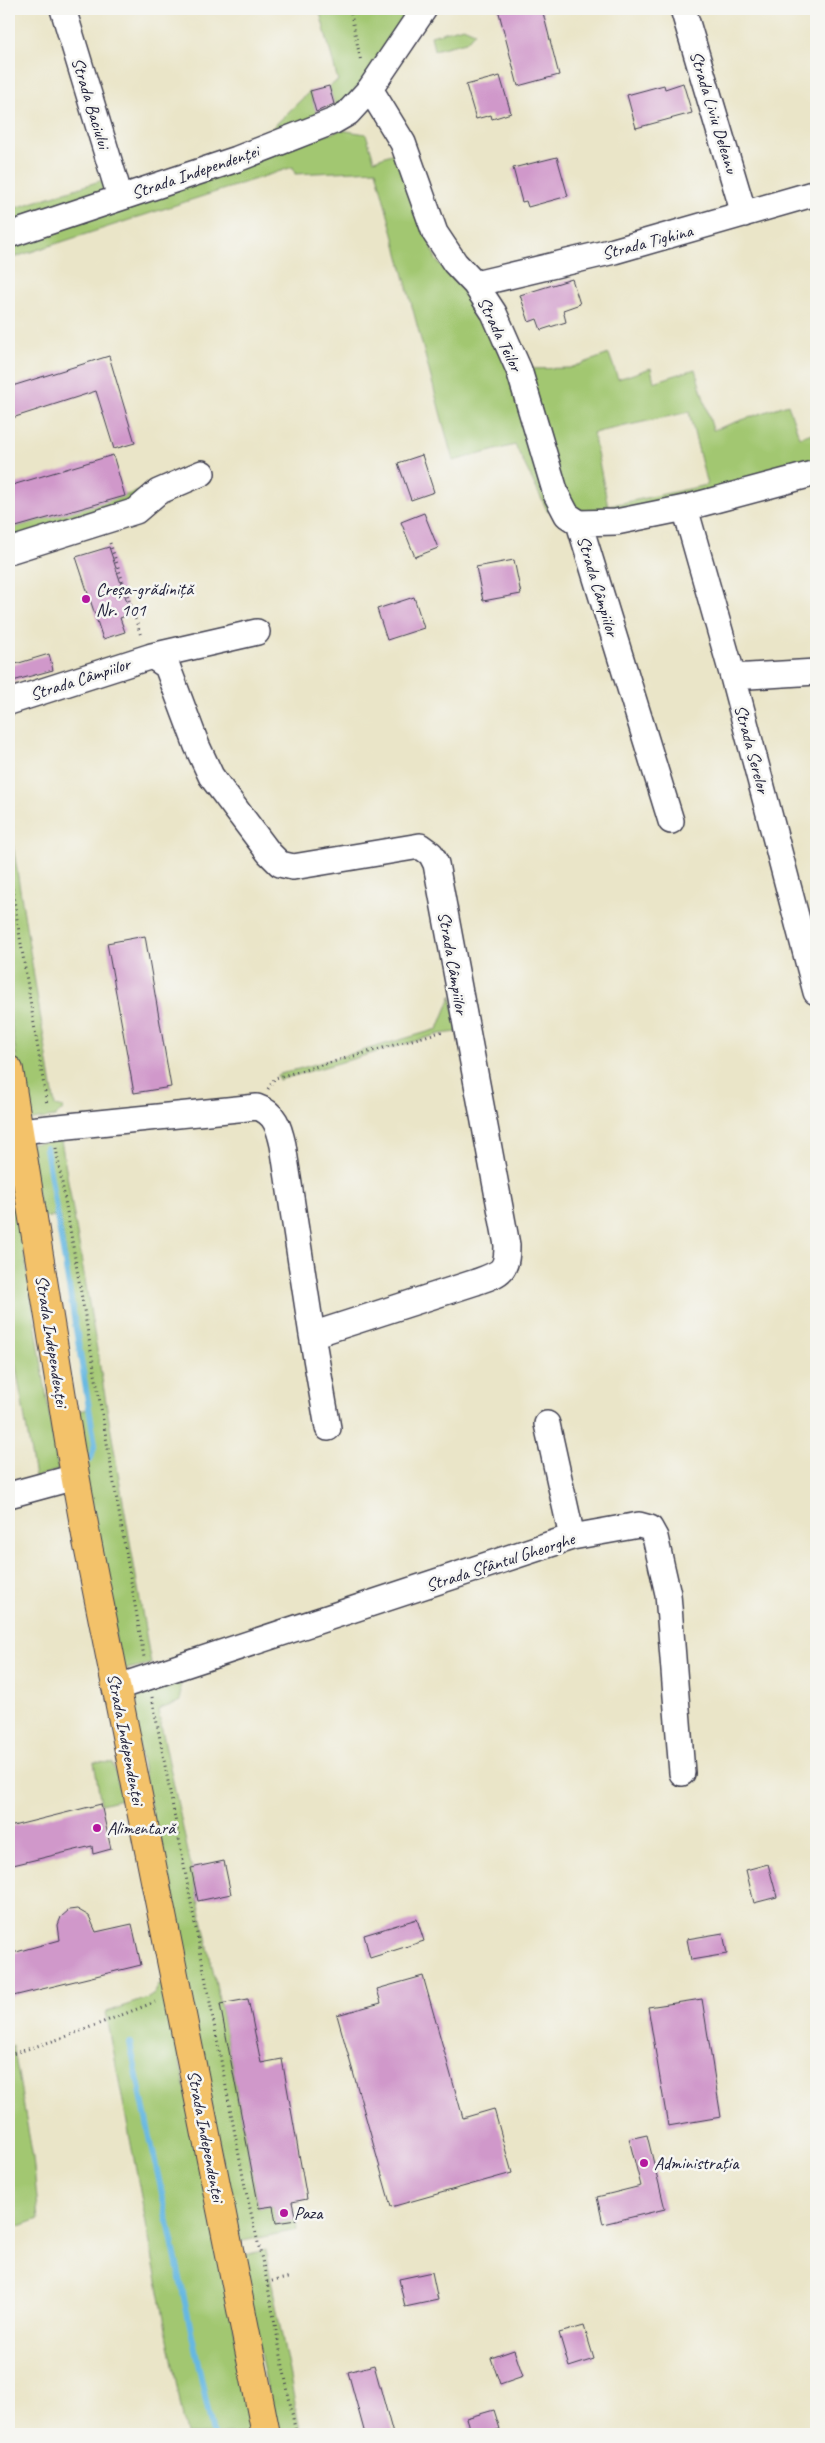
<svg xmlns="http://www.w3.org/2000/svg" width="825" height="2443" viewBox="0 0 825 2443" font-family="Caveat,sans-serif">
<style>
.green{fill:#a2c771;stroke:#627456;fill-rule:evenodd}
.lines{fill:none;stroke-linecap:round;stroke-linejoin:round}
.stream{stroke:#66b8e1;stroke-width:6}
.building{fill:#d098ca}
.minor-casing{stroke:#403f50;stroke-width:28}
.major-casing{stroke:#403f50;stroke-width:30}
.path{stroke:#403f50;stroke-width:3;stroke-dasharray:1 4;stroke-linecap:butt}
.minor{stroke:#fff;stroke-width:25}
.major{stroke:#f3c26a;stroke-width:28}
.poi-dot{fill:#b5179e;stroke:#f6f6f2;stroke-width:2}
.labels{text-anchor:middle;stroke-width:5;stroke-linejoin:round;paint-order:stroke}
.street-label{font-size:18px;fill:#22223b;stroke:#f6f6f2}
.poi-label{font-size:18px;fill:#22223b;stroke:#f6f6f2;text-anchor:start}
</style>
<rect width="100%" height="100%" fill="#f6f6f2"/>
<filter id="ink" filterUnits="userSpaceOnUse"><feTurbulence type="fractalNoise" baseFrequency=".02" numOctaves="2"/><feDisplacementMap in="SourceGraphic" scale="10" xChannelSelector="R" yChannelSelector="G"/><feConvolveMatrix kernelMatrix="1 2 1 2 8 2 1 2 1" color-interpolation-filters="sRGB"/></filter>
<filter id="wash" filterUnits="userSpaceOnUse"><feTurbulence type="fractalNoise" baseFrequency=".0096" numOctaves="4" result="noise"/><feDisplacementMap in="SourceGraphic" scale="20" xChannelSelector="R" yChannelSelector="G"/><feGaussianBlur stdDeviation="1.12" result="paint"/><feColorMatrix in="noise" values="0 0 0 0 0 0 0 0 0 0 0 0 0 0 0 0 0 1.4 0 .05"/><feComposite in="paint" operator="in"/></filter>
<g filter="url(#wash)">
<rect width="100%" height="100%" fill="#eae5c8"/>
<path class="green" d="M319,9H414L371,71L336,112L329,86L338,81Z
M463,27L475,32L466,42L434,50L431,36Z
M310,91L318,117L274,137L265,135Z
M341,130L366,134L374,160L397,152L436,260L473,300L504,359L552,506L548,512L515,445L453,461L376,170L295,174L293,167L9,259V243Z
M106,179L105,193L9,225V210Z
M609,354L618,379L651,368L654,382L695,369L713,430L788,404L799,437L816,432V465L597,518L566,502L527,369L570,368ZM689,412L707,485L608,506L593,433Z
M147,489L134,505L9,546V529Z
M9,821L55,1106L64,1108L55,1117L26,1121L9,1009Z
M451,996L458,1032L440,1034L279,1080L277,1075L438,1029Z
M61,1140L151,1664L122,1670L71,1412L90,1409L60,1216L41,1218L30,1144Z
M9,1154L58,1470L35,1477L9,1327Z
M180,1675L181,1701L158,1710L220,2004L259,2208L273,2206L276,2223L296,2220L297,2230L238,2242L128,1692Z
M94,1762L113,1763L122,1799L101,1804Z
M159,1985H164L257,2434H186L106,2012L148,1998L154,1994Z
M13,2045L33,2158L39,2219L9,2230V2047Z
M265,2250L270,2274L301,2434H276L241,2256Z"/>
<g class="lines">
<path class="stream" d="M46,1148L95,1444L90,1460
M130,2043L213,2434"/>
</g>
<g id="blocks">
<path class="building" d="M498,9H542L559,75L518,86Z
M500,76L511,113L492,119L491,115L476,119L466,85Z
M683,83L692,113L636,128L627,95L664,85L665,89Z
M329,86L334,104L316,112L310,91Z
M557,157L568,196L528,207L526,201L522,202L513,168Z
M572,279L580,304L563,310L566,322L541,330L537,319L529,322L520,295Z
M109,356L135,443L114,449L96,391L9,419V387Z
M113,455L125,496L9,529V486Z
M422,455L434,492L411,500L398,463Z
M424,513L438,548L415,557L401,522Z
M109,547L131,614L120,618L125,632L103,639L76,557Z
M514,560L521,594L483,601L476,567Z
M414,597L424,628L387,640L377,609Z
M49,654L53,670L9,682V666Z
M145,936L171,1087L134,1093L107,943Z
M101,1804L111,1849L93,1854L92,1846L9,1866V1827Z
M224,1861L231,1894L198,1901L191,1868Z
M768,1864L777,1897L754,1903L746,1870Z
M77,1909L89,1916L96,1932L132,1924L141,1965L9,1997V1954L60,1940L58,1925L61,1917L69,1910Z
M417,1919L424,1941L370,1958L364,1935Z
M723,1933L727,1954L691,1960L687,1939Z
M423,1976L463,2118L494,2109L512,2173L391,2207L337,2015L381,2003L377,1989Z
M248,1999L261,2063L282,2059L307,2199L292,2202L296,2220L276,2223L273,2206L259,2208L220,2004Z
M702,1999L721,2117L668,2126L648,2007Z
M647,2135L665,2209L603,2224L597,2197L641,2186L629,2139Z
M432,2272L438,2300L405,2307L399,2279Z
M584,2326L594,2359L569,2367L559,2333Z
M514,2350L523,2376L500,2384L491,2358Z
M374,2365L393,2434H365L348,2372Z
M494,2410L500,2429L485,2434H471L466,2418Z"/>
</g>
</g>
<g filter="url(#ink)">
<use href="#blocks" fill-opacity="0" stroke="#403f50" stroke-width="1"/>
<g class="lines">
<defs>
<path id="minor" d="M63,9L120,197
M683,9L744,214
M370,89L403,143L435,233L455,263L475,284L494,313L519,370L556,494L567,515L579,523L616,522L685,508L816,473
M9,235L237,159L334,121L348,113L370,89L424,9
M475,284L614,251L816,193
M685,508L733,677L816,992
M579,523L671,821
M9,551L136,511L158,492L202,473
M152,656L257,632
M733,677L816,672
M9,702L152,656L167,666L197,746L211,776L269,853L280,864L293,867L420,846L431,854L436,864L507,1245C507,1272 501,1273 476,1282L312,1335L283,1145C279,1127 275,1113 257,1107L19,1131
M312,1335L328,1428
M547,1424L572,1537
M9,1495L75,1477
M115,1688L572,1537L639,1525L650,1528L655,1537L668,1594L682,1773"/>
<path id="major" d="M9,1070L70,1447L87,1541L266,2434"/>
</defs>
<use href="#minor" class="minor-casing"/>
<use href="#major" class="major-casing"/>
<path class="path" d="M350,9L361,62
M110,543L141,636
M9,869L47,1105
M268,1089L275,1078L444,1031
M56,1148L144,1657
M152,1697L245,2187L266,2277L296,2434
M9,2055L65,2037L155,2002
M267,2282L288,2278"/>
<use href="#minor" class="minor"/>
<use href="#major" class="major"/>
</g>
</g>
<g class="poi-dot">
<circle cx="86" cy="599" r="5"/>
<circle cx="97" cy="1828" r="5"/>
<circle cx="644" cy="2163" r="5"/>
<circle cx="284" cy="2213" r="5"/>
</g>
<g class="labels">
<g class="street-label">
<text transform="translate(91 103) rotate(73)" y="6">Strada Baciului</text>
<text transform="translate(714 112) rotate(73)" y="6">Strada Liviu Deleanu</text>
<text transform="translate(195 172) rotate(-19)" y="6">Strada Independenței</text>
<text transform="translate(647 242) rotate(-15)" y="6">Strada Tighina</text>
<text transform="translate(500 334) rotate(64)" y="6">Strada Teilor</text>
<text transform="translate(598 586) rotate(73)" y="6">Strada Câmpiilor</text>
<text transform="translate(80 679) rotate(-18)" y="6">Strada Câmpiilor</text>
<text transform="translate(752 749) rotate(75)" y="6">Strada Serelor</text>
<text transform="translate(453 963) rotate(80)" y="6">Strada Câmpiilor</text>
<text transform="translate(52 1341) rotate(81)" y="6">Strada Independenței</text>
<text transform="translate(500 1562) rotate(-18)" y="6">Strada Sfântul Gheorghe</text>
<text transform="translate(126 1739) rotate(79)" y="6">Strada Independenței</text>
<text transform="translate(206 2136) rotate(79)" y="6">Strada Independenței</text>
</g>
<g class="poi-label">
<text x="96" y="595">Creșa-grădiniță<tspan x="96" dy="21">Nr. 101</tspan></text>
<text x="107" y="1834">Alimentară</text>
<text x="654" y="2169">Administrația</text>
<text x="294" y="2219">Paza</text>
</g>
</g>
<rect width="825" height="2443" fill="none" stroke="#f6f6f2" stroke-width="30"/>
</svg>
